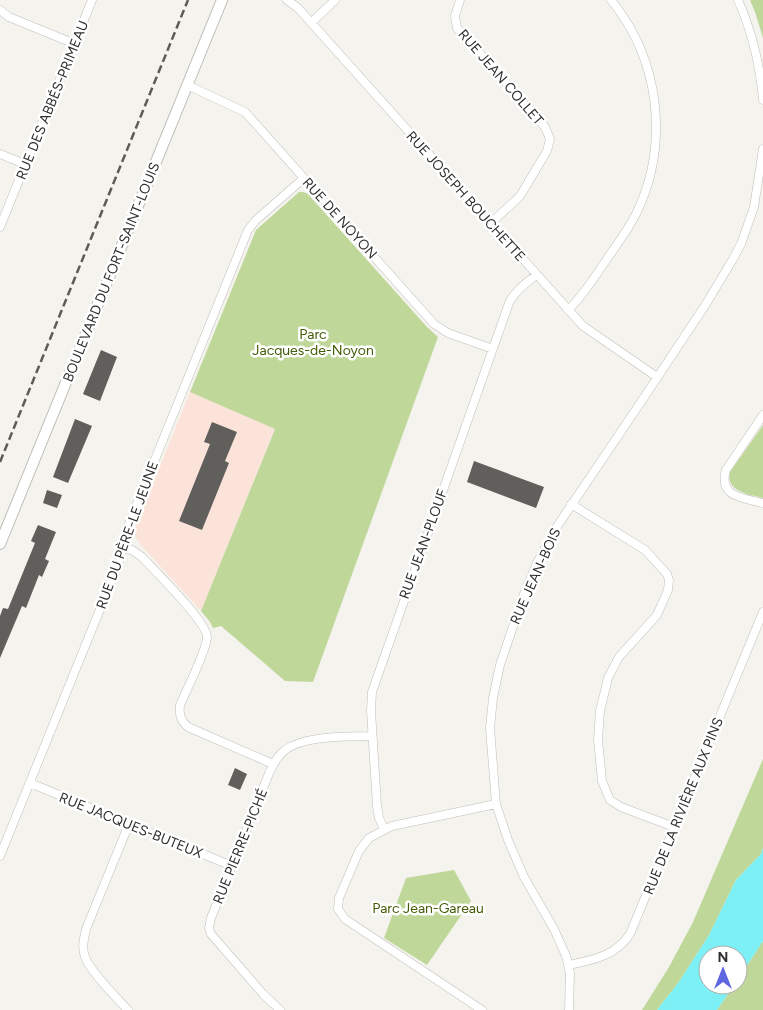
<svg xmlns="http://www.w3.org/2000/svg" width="763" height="1010" viewBox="0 0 763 1010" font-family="Figtree,sans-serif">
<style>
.education{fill:#fce3d9}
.green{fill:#bfd89a}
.water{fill:#7cf0f4}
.building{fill:#605f5b}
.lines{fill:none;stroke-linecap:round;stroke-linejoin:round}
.minor-casing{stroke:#bfbeb9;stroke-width:9}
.tertiary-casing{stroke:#bfbeb9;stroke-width:12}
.minor{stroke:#fff;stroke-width:8}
.tertiary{stroke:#fff;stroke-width:10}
.rail{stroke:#5d5c59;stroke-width:2.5;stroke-dasharray:8 4;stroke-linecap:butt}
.labels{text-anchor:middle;stroke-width:5;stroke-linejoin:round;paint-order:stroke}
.street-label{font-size:14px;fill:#302f2d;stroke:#fff}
.park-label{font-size:14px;fill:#435c06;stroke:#fff}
</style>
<rect width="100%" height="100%" fill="#f4f3ee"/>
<path class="education" d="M190,392L275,428L201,611L140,544L136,538L134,533L135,528Z"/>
<path class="green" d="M750,0H763V38L755,12Z
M299,192H303L308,194L427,327L438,337L313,682L285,681L221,626L213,628L210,622L201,611L275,429L190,392L256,230Z
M763,425V498C750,494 725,492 730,472Z
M763,759V848L761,854L736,880L709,935L679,982L657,1010H642L669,967L693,922Z
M454,870L471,901L427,965L384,938L406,878Z
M763,941V1010H717L734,985H738V979Z"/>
<path class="water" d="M763,848V941L738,979V955H708V985H734L717,1010H657L679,982L709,935L736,880L761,854Z"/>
<path class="building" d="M101,350L117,357L100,401L83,394Z
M75,419L92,426L68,483L53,477Z
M212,422L237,432L225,461L229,463L202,530L179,521L210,444L204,442Z
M474,461L544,487L536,508L467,482Z
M47,490L62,495L57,508L43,503Z
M38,525L56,532L45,559L49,561L42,577L39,575L26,608L22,606L0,658V616L3,608L8,609L35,543L31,541Z
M235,768L247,774L240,790L228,785Z"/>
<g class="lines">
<defs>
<path id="minor" d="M287,0L298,8L583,326L657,377
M460,0L455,16L457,28L545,127L550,139L547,151L520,196L491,223
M738,0C752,31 760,66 763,100
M0,10L9,17L75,44
M311,23L335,0
M187,85L245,112L434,324L448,333L493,349
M0,154L25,164
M0,227L92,0
M568,310C584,295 595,276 607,259C617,244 628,230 636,214C670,144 660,60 611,0
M763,415L726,470C718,497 743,498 763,503
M571,504L645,550L667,574L669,580L668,590L657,615L619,657L608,678L600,711L598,740L602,781L610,800L621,807L674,827
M123,548L132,550L142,557C155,571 207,622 207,637C207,650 186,691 180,705C179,714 180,720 188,727L273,764
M30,783L232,866
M384,829L379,818L377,806L371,711L372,692L509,303C515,291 525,284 536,275
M0,856L118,565L128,526L248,230L256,220L304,178
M569,965C592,960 616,956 630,934L763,612
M128,1010C117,998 86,968 84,953C82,945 84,938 86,929L129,824
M280,1010L263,994L211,934L209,928L211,918L270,771C274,763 278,755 285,750C305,735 348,737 372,736
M482,1010L345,919L338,909L339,898L359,851L369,838L392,826L496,804
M569,1010L570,973L566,956L554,929L524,877L508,840L496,804L490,728L493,698L500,665L524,594L537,563L556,528L647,393L706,304L733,259L741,244L754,207L763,149"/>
<path id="tertiary" d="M0,544L222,0"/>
</defs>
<use href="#minor" class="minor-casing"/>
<use href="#tertiary" class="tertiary-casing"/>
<use href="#minor" class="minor"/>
<use href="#tertiary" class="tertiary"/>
<path class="rail" d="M0,462L188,0"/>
</g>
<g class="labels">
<g class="street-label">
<text transform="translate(501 77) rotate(49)" y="5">RUE JEAN COLLET</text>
<text transform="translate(52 100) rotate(-68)" y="5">RUE DES ABBÉS-PRIMEAU</text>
<text transform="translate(466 196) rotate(48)" y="5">RUE JOSEPH BOUCHETTE</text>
<text transform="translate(340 218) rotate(48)" y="5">RUE DE NOYON</text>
<text transform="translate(111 272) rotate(-68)" y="5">BOULEVARD DU FORT-SAINT-LOUIS</text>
<text transform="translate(127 535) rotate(-70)" y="5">RUE DU PÈRE-LE JEUNE</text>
<text transform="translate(423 544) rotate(-70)" y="5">RUE JEAN-PLOUF</text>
<text transform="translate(535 576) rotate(-66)" y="5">RUE JEAN-BOIS</text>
<text transform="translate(683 806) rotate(-68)" y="5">RUE DE LA RIVIÈRE AUX PINS</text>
<text transform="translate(131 825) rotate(22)" y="5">RUE JACQUES-BUTEUX</text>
<text transform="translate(240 846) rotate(-68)" y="5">RUE PIERRE-PICHÉ</text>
</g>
<g class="park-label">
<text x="313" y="339">Parc<tspan x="313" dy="16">Jacques-de-Noyon</tspan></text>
<text x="428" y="913">Parc Jean-Gareau</text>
</g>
</g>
<g transform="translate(723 970)"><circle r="24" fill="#ffffff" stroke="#acacab"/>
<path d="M0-4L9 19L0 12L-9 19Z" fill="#5e67df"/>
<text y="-8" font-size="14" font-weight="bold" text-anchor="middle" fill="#302f2d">N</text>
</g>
</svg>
